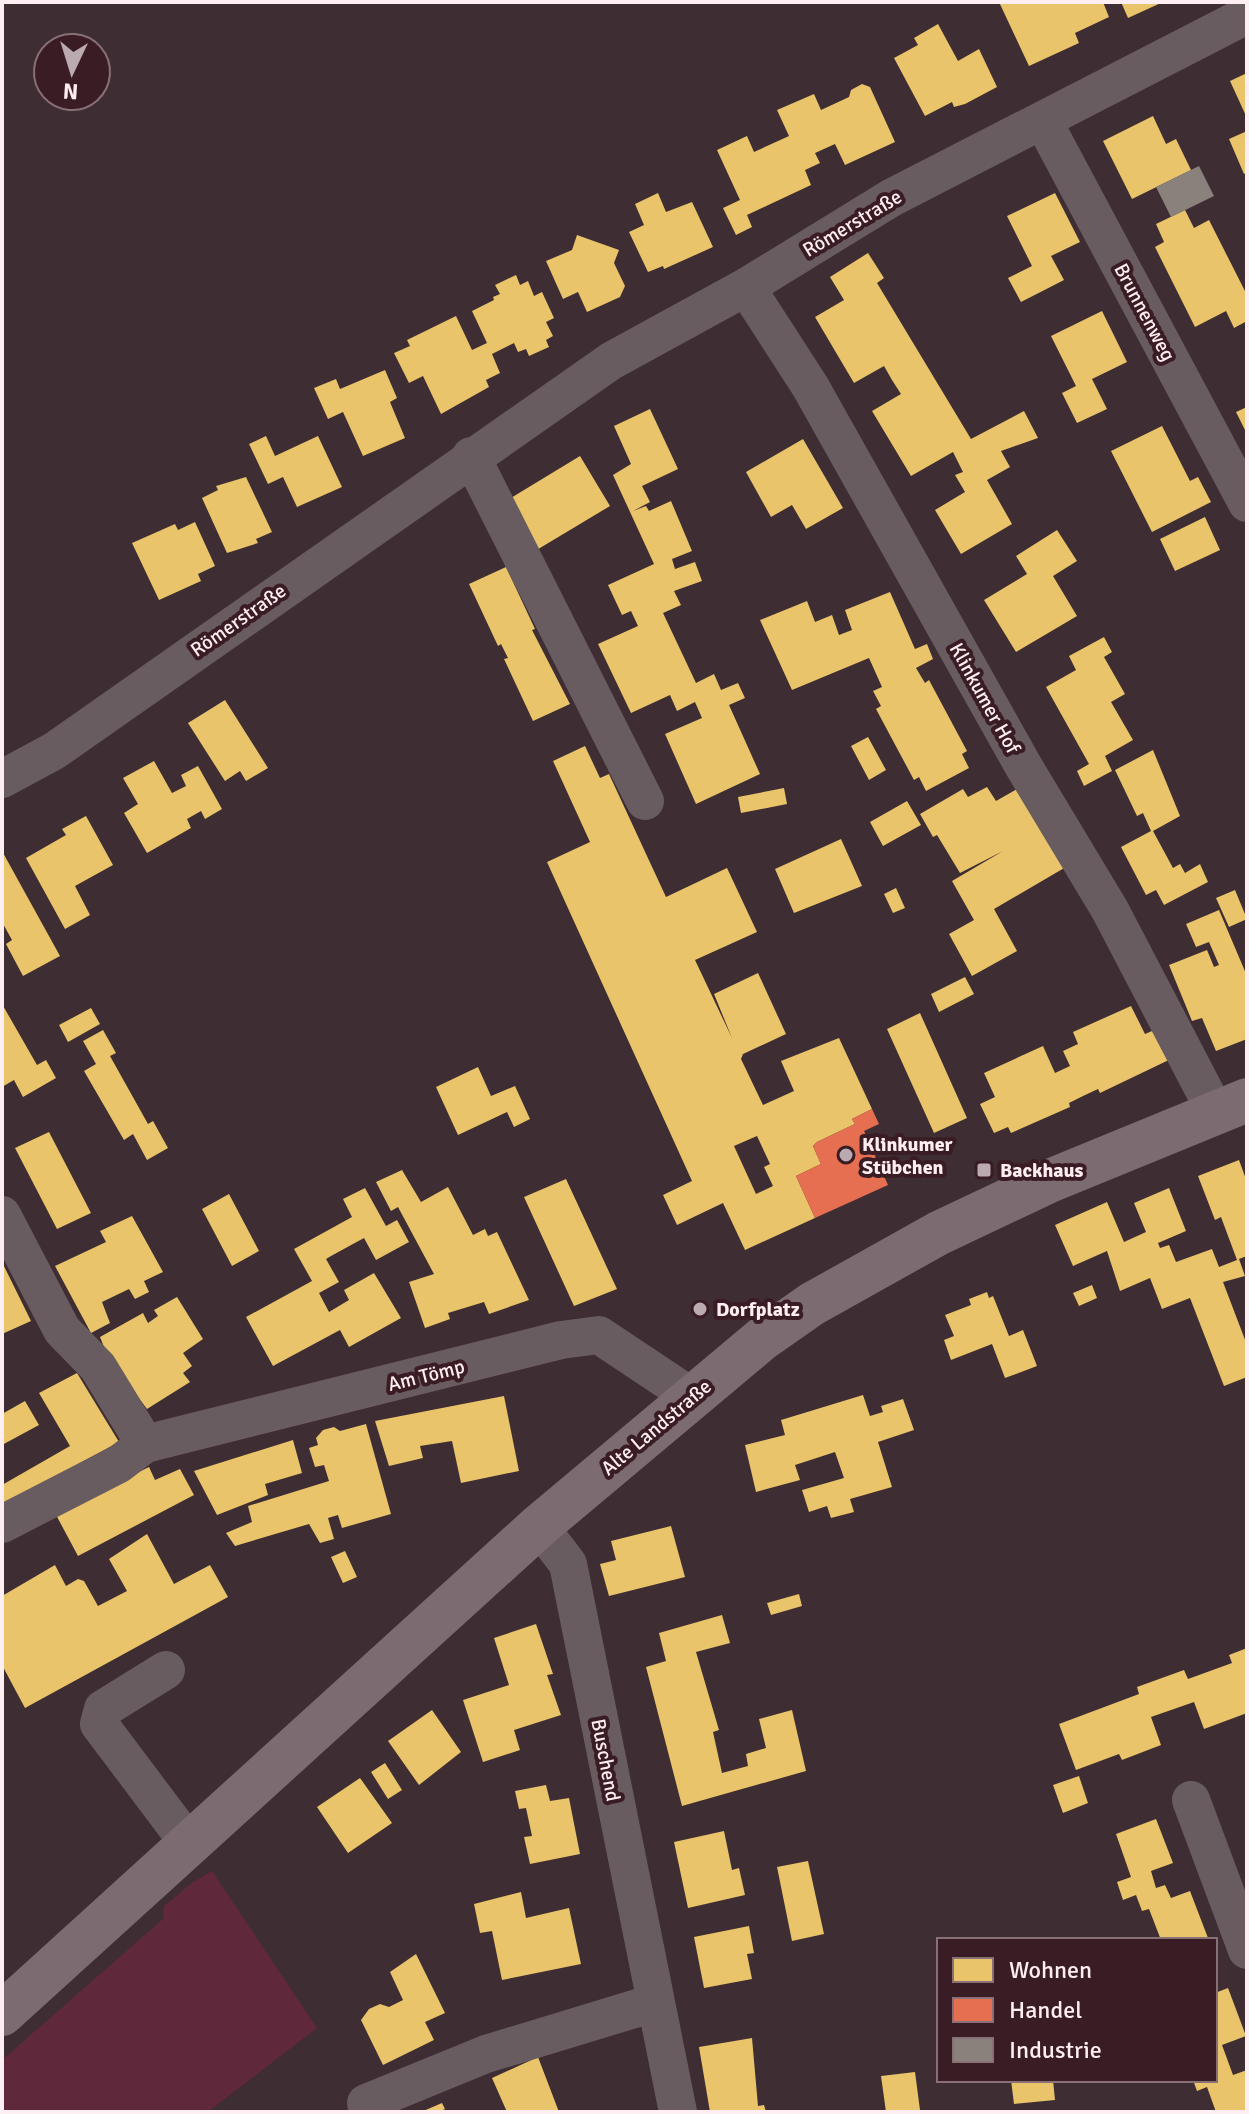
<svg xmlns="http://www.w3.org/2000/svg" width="1249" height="2114" viewBox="0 0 1249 2114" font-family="Signika,sans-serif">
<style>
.green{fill:#5f283b}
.homes{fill:#e9c46a;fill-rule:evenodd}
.shops{fill:#e76f51}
.industry{fill:#8a817c}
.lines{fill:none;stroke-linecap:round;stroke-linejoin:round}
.minor{stroke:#695c60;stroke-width:38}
.major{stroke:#7c6b70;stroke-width:44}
.poi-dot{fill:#bbaaaf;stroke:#3a1c25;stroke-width:3}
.labels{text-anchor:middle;stroke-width:8;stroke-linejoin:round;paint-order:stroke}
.street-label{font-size:20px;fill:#ffeef2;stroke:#3a1c25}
.poi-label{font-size:20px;font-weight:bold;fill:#ffeef2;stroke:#3a1c25;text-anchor:start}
</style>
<rect width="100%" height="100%" fill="#3e2d32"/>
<path class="green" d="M212,1871L317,2028L208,2112H2V2060L163,1919L164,1906L193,1882Z"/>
<path class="homes" d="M999,2H1103L1109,17L1075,33L1079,43L1029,66Z
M1121,2H1163L1128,18Z
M938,24L958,61L979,49L997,87L965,104L954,107L952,102L925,116L894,58L918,45L914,38Z
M1247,73V118L1230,81Z
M862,84L870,87L895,142L845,165L835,144L815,153L820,163L805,170L811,185L747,215L752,227L736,235L723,208L740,200L717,150L747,136L754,152L789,136L777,110L814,94L821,110L849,97L851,90Z
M1153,116L1166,144L1176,139L1191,170L1132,199L1103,141Z
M1247,131V172L1244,174L1229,139Z
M658,193L666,212L692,202L713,247L664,269L663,266L648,272L629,232L644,225L635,204Z
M1055,193L1080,242L1051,256L1064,280L1021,302L1008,278L1032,266L1007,216Z
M1185,210L1194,228L1209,220L1247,295V321L1234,328L1226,311L1195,327L1155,247L1164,242L1156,224Z
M577,235L619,250L614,263L625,286L620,297L587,312L578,292L563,299L546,261L572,250Z
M868,253L884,278L877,283L971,439L1024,411L1038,438L1001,451L1010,467L987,480L1012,524L961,554L935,510L965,492L955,475L963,472L953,452L911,476L872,411L901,394L892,380L884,366L854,383L815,317L844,300L830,277Z
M516,275L520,285L528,281L534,296L542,292L554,318L546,322L553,336L546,340L549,347L529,356L526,349L518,352L514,343L492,354L500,373L486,380L489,387L441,414L423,376L409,383L394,353L410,346L407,340L456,316L472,350L487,343L472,311L494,300L493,297L500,294L495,285Z
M1102,311L1127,362L1092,379L1107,409L1077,423L1062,393L1076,386L1051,336Z
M385,370L397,398L390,402L405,438L363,456L343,412L328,419L314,388L336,379L340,389Z
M1247,407V434L1236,412Z
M650,409L678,469L642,486L650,502L633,511L646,506L649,511L671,501L692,551L672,559L675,569L695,562L702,581L674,591L681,605L663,613L696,683L714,674L721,690L738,683L745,698L729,705L760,774L696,804L665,734L702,718L695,702L677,711L670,695L631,713L598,644L638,626L631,611L622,615L608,585L654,564L613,475L631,464L614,426Z
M1162,426L1190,481L1198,477L1211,502L1152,532L1111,451Z
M266,436L275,456L318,436L342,487L297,507L283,477L268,484L249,444Z
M803,439L843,508L806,529L792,505L771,517L746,472Z
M580,456L610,506L535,551L506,501Z
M246,477L272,532L256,539L258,543L227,553L202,498L218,490L216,486Z
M1205,517L1220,550L1175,571L1160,539Z
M195,522L215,566L198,574L201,581L159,600L132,543L175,524L178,530Z
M1057,530L1077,561L1053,576L1077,616L1016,652L984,600L1027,574L1016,556Z
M506,567L535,629L532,630L570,704L533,721L504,659L508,658L501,644L498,646L469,584Z
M890,592L915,649L927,644L933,659L916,668L925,683L929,680L967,751L962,754L969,768L926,791L919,777L914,780L876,709L881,706L873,691L882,687L869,658L792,690L760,620L807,601L815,622L832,615L839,635L852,630L845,610Z
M1104,637L1112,652L1104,657L1125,694L1111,702L1133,740L1105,756L1112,771L1084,786L1077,771L1089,764L1046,687L1076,670L1069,656Z
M225,700L268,768L246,781L240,771L225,781L188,723Z
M868,737L886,770L869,780L851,746Z
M585,746L600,778L609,774L666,897L727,868L757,932L695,960L732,1038L714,994L758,973L786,1034L743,1054L741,1059L763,1105L794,1091L781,1061L839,1038L872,1109L852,1119L855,1124L817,1142L813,1146L821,1164L796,1176L815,1218L745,1250L723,1203L677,1225L663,1195L692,1181L547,862L590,842L553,761ZM757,1136L770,1164L764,1167L773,1186L756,1194L734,1146Z
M1153,750L1180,816L1153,831L1173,868L1180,864L1185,873L1200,864L1208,882L1164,905L1156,890L1146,895L1121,847L1151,831L1143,813L1137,816L1115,770Z
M154,761L172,793L186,786L181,775L198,766L222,809L205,819L201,811L187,819L191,828L147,853L124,813L138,804L123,778Z
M1024,785L1071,864L994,909L1017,951L972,976L949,934L974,920L952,881L1003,851L960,873L937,835L933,837L920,814L963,789L968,797L987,787L996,801Z
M784,788L787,804L741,813L738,797Z
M907,801L921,825L883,846L870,822Z
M86,816L113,865L75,886L90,915L65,929L26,858L66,835L62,829Z
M841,839L862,886L794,913L775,869Z
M2,851L60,956L23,976L6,944L12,940L2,922Z
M896,888L905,908L893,913L884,894Z
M1235,890L1247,919L1229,927L1216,898Z
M1219,910L1247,976V1039L1216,1051L1202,1018L1192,1021L1169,965L1207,950L1214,967L1219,965L1209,942L1196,947L1186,924Z
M965,977L974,994L939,1012L931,994Z
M2,1004L37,1065L46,1060L56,1078L23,1097L14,1080L2,1087Z
M1131,1006L1145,1034L1159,1028L1173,1058L1100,1093L1098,1089L1083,1096L1069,1103L1070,1107L1011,1133L1008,1127L994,1133L980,1104L995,1097L984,1073L1043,1046L1055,1073L1070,1066L1063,1051L1078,1044L1073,1032Z
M91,1008L100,1024L68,1042L59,1025Z
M920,1013L967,1118L934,1133L887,1029Z
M103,1030L116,1053L110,1056L148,1124L153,1121L168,1148L147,1160L133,1134L124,1140L84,1071L96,1064L83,1041Z
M478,1067L491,1096L515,1086L530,1119L514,1127L507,1112L458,1135L436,1087Z
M49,1132L91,1213L57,1229L15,1148Z
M1239,1160L1247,1182V1256L1239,1259L1245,1276L1223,1282L1247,1345V1377L1224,1386L1190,1298L1162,1309L1150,1278L1120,1291L1107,1251L1073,1266L1055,1225L1107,1202L1124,1242L1146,1232L1134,1203L1169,1188L1186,1231L1158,1243L1160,1248L1169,1245L1176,1262L1212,1249L1219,1267L1237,1260L1221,1217L1215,1220L1198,1176Z
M402,1170L421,1202L448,1187L473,1235L485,1229L488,1236L497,1232L529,1300L489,1314L484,1302L448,1313L450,1319L425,1328L409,1282L434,1274L398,1207L391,1211L376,1182Z
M566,1179L617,1289L574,1306L524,1197Z
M365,1188L386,1226L397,1220L409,1242L376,1260L364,1238L331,1256L326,1259L339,1282L319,1293L329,1312L349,1300L344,1290L374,1273L401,1318L349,1347L340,1330L273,1366L246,1317L312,1281L294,1249L352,1217L343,1199Z
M229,1194L259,1251L232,1266L202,1209Z
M132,1216L163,1272L144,1281L149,1292L135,1299L129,1289L102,1302L110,1323L91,1333L55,1266L106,1242L100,1231Z
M2,1262L31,1321L2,1334Z
M1092,1285L1097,1298L1079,1306L1073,1293Z
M987,1292L989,1298L993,1296L1009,1336L1023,1330L1037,1366L1005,1378L992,1344L951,1360L944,1340L954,1336L945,1315L971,1305L969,1299Z
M177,1297L203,1339L183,1353L192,1366L183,1373L190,1382L147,1409L108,1357L100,1337L143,1313L148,1323L158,1316L154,1310Z
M77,1373L119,1442L2,1505V1485L70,1446L39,1393Z
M863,1395L870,1416L883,1412L881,1406L903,1399L914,1430L878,1442L892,1487L850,1499L854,1512L831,1518L827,1506L809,1512L802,1490L844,1478L835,1452L795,1465L800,1480L756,1492L745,1445L785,1435L781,1420Z
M504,1396L519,1471L461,1483L452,1441L420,1446L423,1458L389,1466L375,1421Z
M25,1401L39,1425L2,1445V1414Z
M366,1424L391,1514L342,1528L338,1515L328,1518L334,1539L320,1543L309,1524L235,1546L226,1533L252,1522L248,1506L329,1481L324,1465L315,1467L309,1448L318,1445L316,1438L323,1430L334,1427L340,1431Z
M293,1440L302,1473L265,1484L268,1495L217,1515L194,1471Z
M149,1467L155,1480L180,1469L194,1495L78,1556L55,1513Z
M671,1526L685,1577L609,1596L600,1564L616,1560L611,1541Z
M147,1534L174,1584L210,1565L228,1597L25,1708L2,1665V1596L55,1565L66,1586L78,1579L84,1581L98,1606L127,1591L109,1559Z
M345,1551L357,1577L343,1583L331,1557Z
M799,1594L802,1606L771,1615L767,1603Z
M722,1615L730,1643L696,1652L719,1730L713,1732L722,1773L748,1766L746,1754L766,1748L759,1719L792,1710L806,1771L682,1806L646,1667L666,1661L659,1633Z
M536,1624L553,1674L547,1675L561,1715L514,1730L520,1750L483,1762L463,1700L509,1685L494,1638Z
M1247,1648V1713L1204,1729L1194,1702L1151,1717L1161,1745L1122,1760L1119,1754L1076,1770L1059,1724L1139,1694L1137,1687L1184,1670L1188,1679L1232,1663L1229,1655Z
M432,1710L461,1752L419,1785L388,1741Z
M385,1763L402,1790L388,1799L371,1772Z
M1079,1776L1088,1803L1063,1813L1053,1785Z
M360,1778L392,1823L348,1853L317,1807Z
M546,1785L550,1801L569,1798L580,1854L530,1864L524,1837L532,1836L526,1808L519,1809L515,1791Z
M1156,1819L1173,1863L1151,1871L1156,1888L1165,1885L1171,1898L1190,1891L1208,1938L1161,1940L1149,1909L1142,1911L1136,1895L1123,1900L1117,1882L1131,1877L1116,1834Z
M724,1831L732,1870L739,1868L745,1895L688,1908L674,1842Z
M808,1861L824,1934L792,1941L777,1867Z
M521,1892L526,1918L569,1908L581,1964L502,1980L492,1931L480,1933L474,1904Z
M749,1926L754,1953L747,1954L752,1979L704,1988L694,1937Z
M416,1954L445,2013L425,2022L434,2040L383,2065L361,2020L369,2009L380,2004L389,2007L403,2000L390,1972Z
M1228,1988L1246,2036L1222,2045L1233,2075L1247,2070V2112H1216L1207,2087L1197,2091L1193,2080H1215V1993Z
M752,2038L758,2106L764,2105L766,2112H710L699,2047Z
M538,2057L559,2112H507L492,2078Z
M915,2072L920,2110L886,2112L881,2076Z
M1011,2080H1053L1055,2100L1014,2104Z
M442,2103L445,2109L439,2112H421Z"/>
<path class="shops" d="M872,1109L879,1124L864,1131L888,1185L815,1218L796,1176L821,1164L813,1146L817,1142L855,1124L852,1119Z"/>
<path class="industry" d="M1199,166L1214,196L1171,217L1156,187Z"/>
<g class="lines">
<path class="minor" d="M1043,121L1247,503
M746,287L810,386L1024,767L1110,910L1216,1113
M471,456L645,801
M2,779L54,751L611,361L746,287L891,198L1247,15
M2,1215L62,1330L98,1367L145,1444L561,1340L599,1335L692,1397
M2,1524L119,1464L145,1444
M539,1526L568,1564L678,2112
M166,1670L103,1709L99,1724L190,1845
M1191,1800L1247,1950
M366,2103L486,2054L654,2003"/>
<path class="major" d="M2,2014L539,1526L762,1339L812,1304L939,1233L1047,1182L1247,1100"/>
</g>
<g class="poi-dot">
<circle cx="846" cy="1155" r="8"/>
<rect x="976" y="1162" width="16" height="16" rx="4"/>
<circle cx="700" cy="1309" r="8"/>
</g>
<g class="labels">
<g class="street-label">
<text transform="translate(852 223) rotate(-31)" y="7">Römerstraße</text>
<text transform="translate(1145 312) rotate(62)" y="7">Brunnenweg</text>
<text transform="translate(238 620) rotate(-35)" y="7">Römerstraße</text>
<text transform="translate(985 698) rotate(61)" y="7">Klinkumer Hof</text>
<text transform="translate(426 1375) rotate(-14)" y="7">Am Tömp</text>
<text transform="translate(656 1427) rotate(-40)" y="7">Alte Landstraße</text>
<text transform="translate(606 1760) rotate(79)" y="7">Buschend</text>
</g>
<g class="poi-label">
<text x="862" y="1151">Klinkumer<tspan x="862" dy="23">Stübchen</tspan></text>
<text x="1000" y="1177">Backhaus</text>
<text x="716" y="1316">Dorfplatz</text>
</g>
</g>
<rect width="1249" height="2114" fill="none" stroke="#ffeef2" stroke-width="8"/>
<rect x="937" y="1938" width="280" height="144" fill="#3a1c25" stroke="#897077" stroke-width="2"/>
<rect x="953" y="1958" width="40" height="24" fill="#e9c46a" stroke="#897077" stroke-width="2"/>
<text x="1009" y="1978" font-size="24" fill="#ffeef2">Wohnen</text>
<rect x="953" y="1998" width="40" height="24" fill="#e76f51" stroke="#897077" stroke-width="2"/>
<text x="1009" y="2018" font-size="24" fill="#ffeef2">Handel</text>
<rect x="953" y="2038" width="40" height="24" fill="#8a817c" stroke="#897077" stroke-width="2"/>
<text x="1009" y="2058" font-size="24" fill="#ffeef2">Industrie</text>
<g transform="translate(72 72) rotate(184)"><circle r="38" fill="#3a1c25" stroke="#897077" stroke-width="2"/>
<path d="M0-6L14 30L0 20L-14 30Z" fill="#bbaaaf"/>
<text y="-12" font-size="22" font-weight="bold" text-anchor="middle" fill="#ffeef2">N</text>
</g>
</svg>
